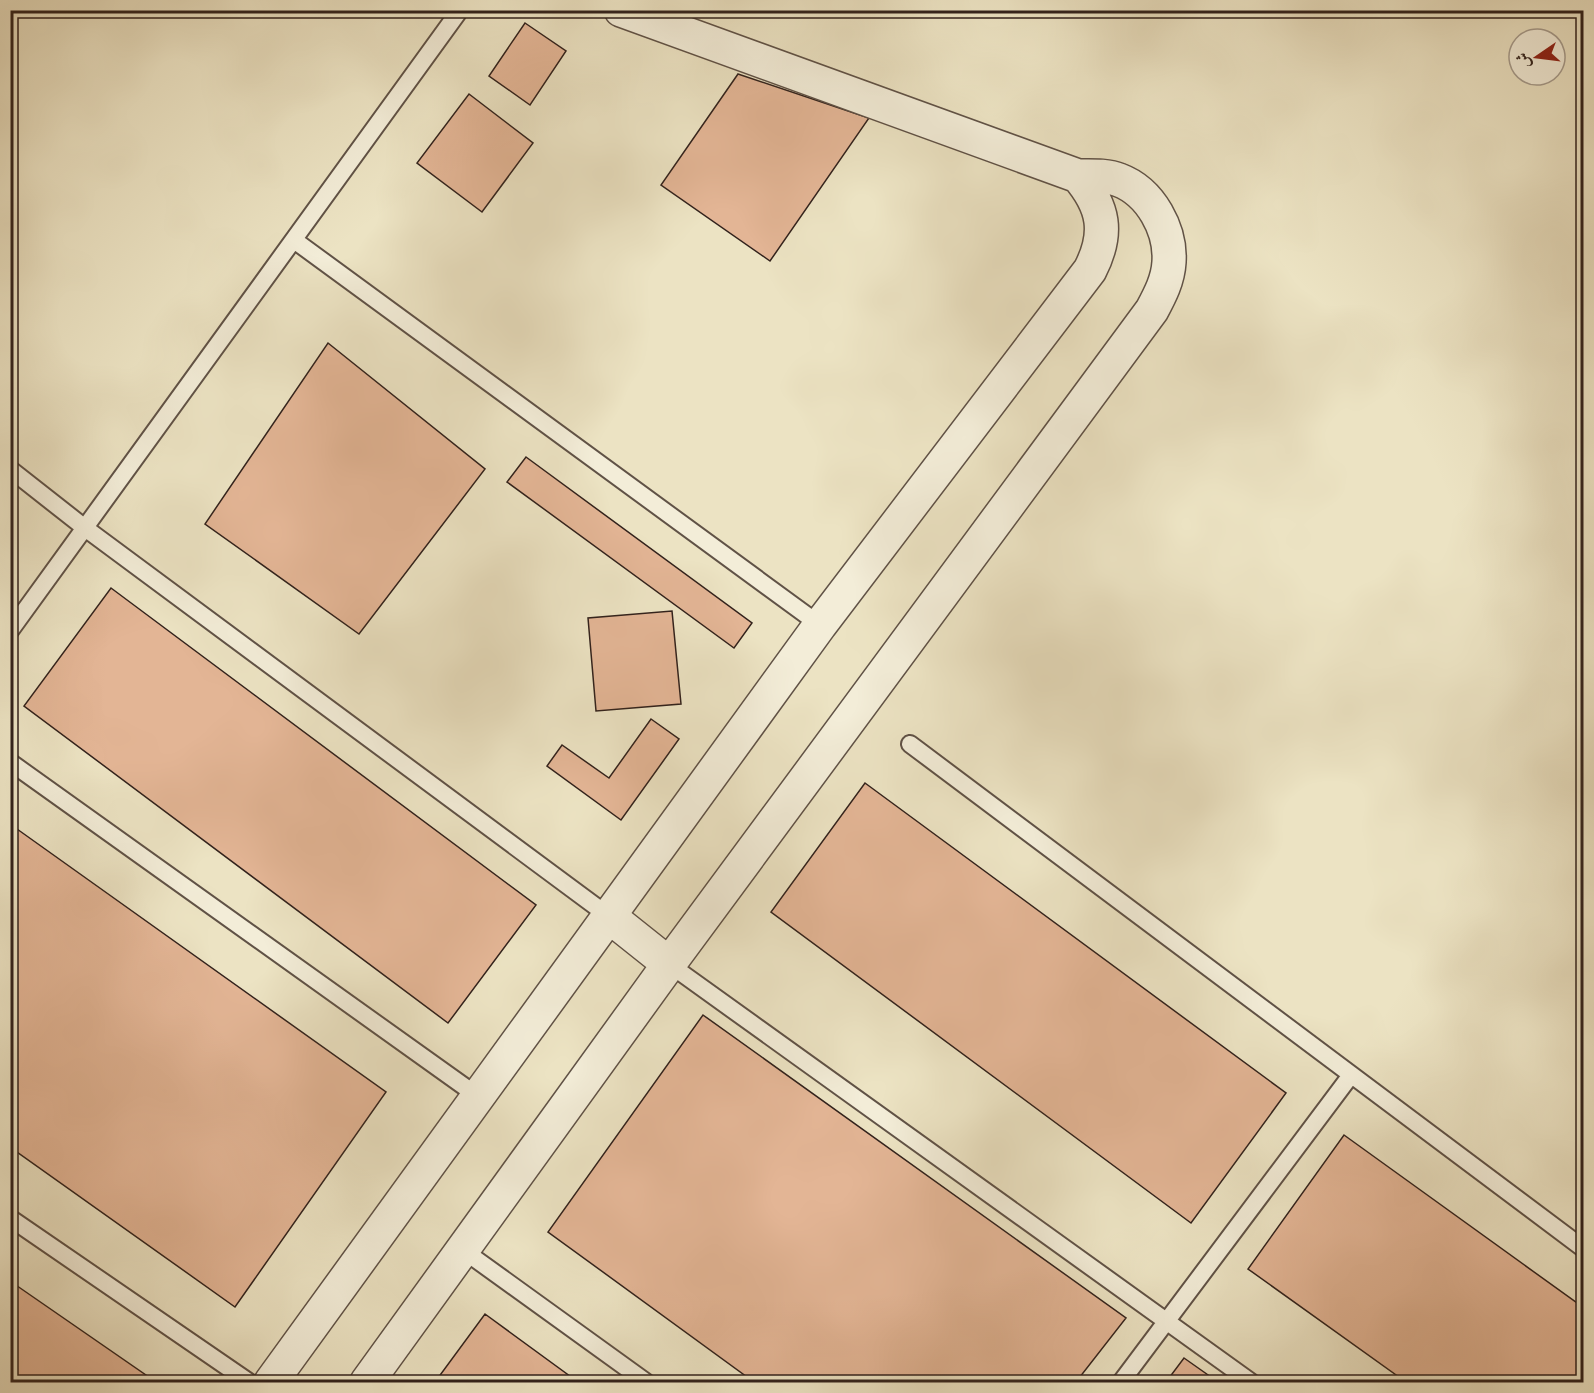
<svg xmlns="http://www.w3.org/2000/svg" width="1594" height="1393" viewBox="0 0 1594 1393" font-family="'Sorts Mill Goudy',Amiri,serif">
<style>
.building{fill:#e3b595;stroke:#32221c;stroke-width:1.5}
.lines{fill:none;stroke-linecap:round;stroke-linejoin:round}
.service-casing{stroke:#605246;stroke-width:20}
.minor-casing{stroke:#605246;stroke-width:36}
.service{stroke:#f3edd8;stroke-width:16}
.minor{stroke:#f3edd8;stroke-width:33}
</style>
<rect width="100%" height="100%" fill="#ece3c3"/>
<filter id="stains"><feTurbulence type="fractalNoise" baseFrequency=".00333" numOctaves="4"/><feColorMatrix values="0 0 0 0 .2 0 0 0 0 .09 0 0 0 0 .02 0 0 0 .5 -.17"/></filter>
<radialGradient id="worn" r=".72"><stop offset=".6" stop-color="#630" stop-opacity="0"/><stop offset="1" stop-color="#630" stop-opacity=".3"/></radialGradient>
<path class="building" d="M525,23L566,51L530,105L489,76Z
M738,74L869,118L770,261L661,185Z
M469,94L533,143L482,212L417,163Z
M328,343L485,469L359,634L205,524Z
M526,457L752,623L734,648L507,482Z
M111,588L536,905L448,1023L24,706Z
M672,611L681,704L596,711L588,618Z
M651,719L679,739L621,820L547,766L562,745L609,778Z
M865,783L1286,1093L1191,1223L771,912Z
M10,824L386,1092L235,1307L10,1147Z
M703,1015L1126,1318L1076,1382H754L548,1232Z
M1344,1135L1584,1308V1382H1406L1248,1269Z
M10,1281L156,1382H10Z
M485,1314L578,1382H435Z
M1184,1358L1218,1382H1166Z"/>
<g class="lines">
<defs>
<path id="service" d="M294,240L820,625
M10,469L85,528L610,917
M10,631L460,10
M910,744L1584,1249
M10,762L479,1097
M669,964L1251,1382
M10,1218L249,1382
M463,1250L646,1382
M1121,1382L1351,1075"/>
<path id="minor" d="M610,917L669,964
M271,1382L820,625L1090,270C1109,233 1104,207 1078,176
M367,1382L669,964L1152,310C1160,295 1168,280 1169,262C1171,230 1151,192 1119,180C1107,175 1091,176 1078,176L621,10"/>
</defs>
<use href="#service" class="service-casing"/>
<use href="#minor" class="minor-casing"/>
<use href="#service" class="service"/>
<use href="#minor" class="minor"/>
</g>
<rect width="1594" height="1393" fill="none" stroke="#ece3c3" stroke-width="36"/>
<rect x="12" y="12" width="1570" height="1369" fill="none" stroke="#32221c" stroke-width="3"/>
<rect x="18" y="18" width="1558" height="1357" fill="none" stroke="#32221c" stroke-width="1.5"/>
<g transform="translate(1537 57) rotate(256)"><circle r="28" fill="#f3edd8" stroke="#a69c8d" stroke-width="1.5"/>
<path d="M0-4.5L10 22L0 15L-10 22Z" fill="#8f2418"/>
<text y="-9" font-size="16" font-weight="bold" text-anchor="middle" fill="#32221c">ش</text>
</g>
<rect width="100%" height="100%" filter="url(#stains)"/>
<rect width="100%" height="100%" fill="url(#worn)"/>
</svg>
